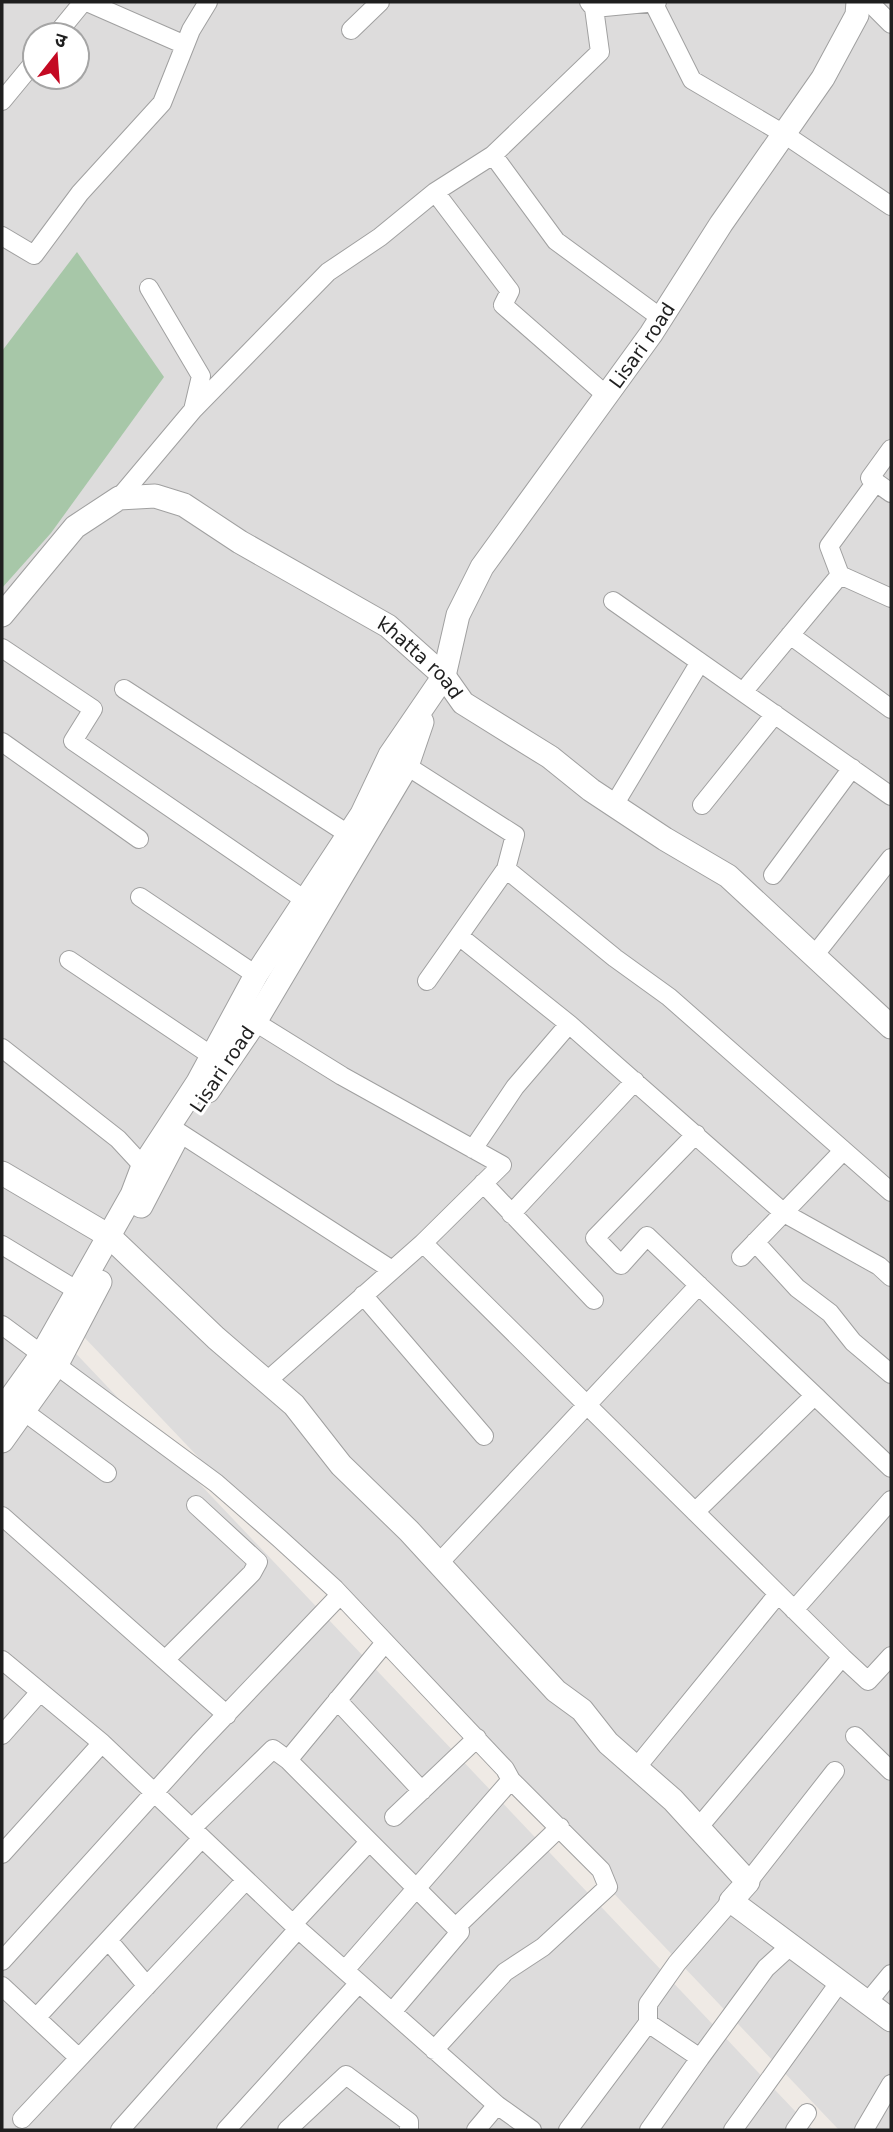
<svg xmlns="http://www.w3.org/2000/svg" width="893" height="2132" viewBox="0 0 893 2132" font-family="'DejaVu Sans','Noto Sans Devanagari',sans-serif">
<style>
.residential{fill:#dddcdc;fill-rule:evenodd}
.cemetery{fill:#a7c7a8}
.lines{fill:none;stroke-linecap:round;stroke-linejoin:round}
.minor-casing{stroke:#a0a0a0;stroke-width:20}
.tertiary-casing{stroke:#a0a0a0;stroke-width:25}
.minor{stroke:#fff;stroke-width:18}
.tertiary{stroke:#fff;stroke-width:23}
.labels{text-anchor:middle;stroke-width:6;stroke-linejoin:round;paint-order:stroke}
.street-label{font-size:19px;fill:#1f1f1f;stroke:#fff}
</style>
<rect width="100%" height="100%" fill="#efeae5"/>
<path class="residential" d="M2,2H891V2130H839L64,1316L2,1407ZM35,35H77V77H35Z
M65,1342L813,2130H2V1431Z"/>
<path class="cemetery" d="M77,252L164,377L51,533L2,588V351Z"/>
<g class="lines">
<defs>
<path id="minor" d="M87,2L185,45
M589,2L594,8L657,2
M653,2L692,80L784,134L891,206
M869,2L891,24
M351,30L380,2
M56,35L83,2
M2,101L35,61
M493,155L600,52L594,8
M2,236L34,255L80,193L162,103L191,30L208,2
M149,288L201,376L193,410
M606,395L503,305L510,291L435,192L493,155L556,241L661,318
M891,449L870,478L891,493
M119,498L193,410L328,272L380,237L435,192
M840,575L891,598
M613,601L891,796
M790,635L891,709
M2,648L93,709L73,741L305,900
M124,689L348,834
M743,692L840,575L829,546L876,482
M2,742L139,839
M396,759L515,835L506,869
M614,805L700,662
M702,805L775,714
M773,875L852,768
M140,897L256,975
M459,936L569,1024
M813,957L891,858
M69,960L212,1056
M427,981L506,869L615,958L669,997L891,1192
M247,1017L342,1076L502,1165L423,1243L842,1657L698,1828
M2,1048L118,1139L143,1166
M169,1126L392,1270
M696,1134L595,1238L621,1265L647,1236L891,1468
M473,1149L515,1087L569,1024L784,1213L879,1266L891,1277
M483,1183L594,1300
M511,1214L635,1081
M755,1242L797,1288L830,1313L853,1342L891,1374
M2,1245L78,1291
M741,1257L843,1151
M363,1295L484,1436
M2,1325L216,1483L279,1538L335,1589L505,1769L511,1780L601,1870L608,1887L543,1947L505,1972L434,2050
M267,1381L423,1243
M14,1404L107,1473
M695,1512L814,1396
M2,1516L227,1715
M439,1563L699,1285
M794,1610L891,1500
M384,1644L288,1760L460,1932L392,2012
M842,1657L868,1681L891,1656
M2,1660L102,1743L298,1929L497,2105L476,2130
M165,1660L252,1573L258,1562L196,1505
M337,1700L422,1791
M2,1735L40,1692
M855,1736L891,1771
M636,1768L778,1594
M394,1817L477,1738
M192,1828L273,1749L288,1760
M2,1854L102,1743
M748,1882L835,1771
M293,1924L369,1842
M460,1932L459,1924L560,1827
M108,1940L147,1986
M2,1961L199,1743L340,1595
M345,1970L511,1780
M2,1986L79,2058
M867,2003L891,1974
M36,2018L202,1838
M648,2023V2004L677,1963L731,1901
M700,2058L766,1968L789,1947
M497,2105L532,2130
M22,2119L246,1880
M120,2130L298,1929
M226,2130L359,1983
M287,2130L346,2075L409,2122V2130
M568,2130L648,2023L700,2058L649,2130
M733,2130L839,1983
M795,2130L807,2113
M864,2130L891,2084"/>
<g id="tertiary">
<path id="s1" d="M2,615L75,527L119,498L155,496L184,505L240,542L388,626L444,676L463,703L550,757L591,790L665,839L728,876L891,1027"/>
<path d="M208,1091L255,1022L407,766L422,722"/>
<path d="M2,1173L109,1236L216,1338L294,1405L341,1465L409,1531L556,1691L582,1710L608,1743L673,1800L748,1882L731,1901L891,2020"/>
<path d="M141,1206L177,1137"/>
<path id="s2" d="M2,1410L42,1354L132,1195L143,1166L198,1082L256,975L362,814L390,755L444,676L458,615L482,567L651,334L721,224L823,78L857,15L858,2"/>
<path d="M2,1441L57,1364L100,1282"/>
</g>
</defs>
<use href="#minor" class="minor-casing"/>
<use href="#tertiary" class="tertiary-casing"/>
<use href="#minor" class="minor"/>
<use href="#tertiary" class="tertiary"/>
</g>
<g class="labels">
<g class="street-label">
<text dy="7" stroke="none"><textPath href="#s2" startOffset="1248">Lisari road</textPath></text>
<text dy="7" stroke="none"><textPath href="#s1" startOffset="516">khatta road</textPath></text>
<text transform="translate(222 1069) rotate(-56)" y="7">Lisari road</text>
</g>
</g>
<rect width="893" height="2132" fill="none" stroke="#1f1f1f" stroke-width="7"/>
<g transform="translate(56 56) rotate(17)"><circle r="33" fill="#ffffff" stroke="#a5a5a5" stroke-width="2"/>
<path d="M0-5L12 26L0 18L-12 26Z" fill="#c40923"/>
<text y="-10" font-size="19" font-weight="bold" text-anchor="middle" fill="#1f1f1f">उ</text>
</g>
</svg>
